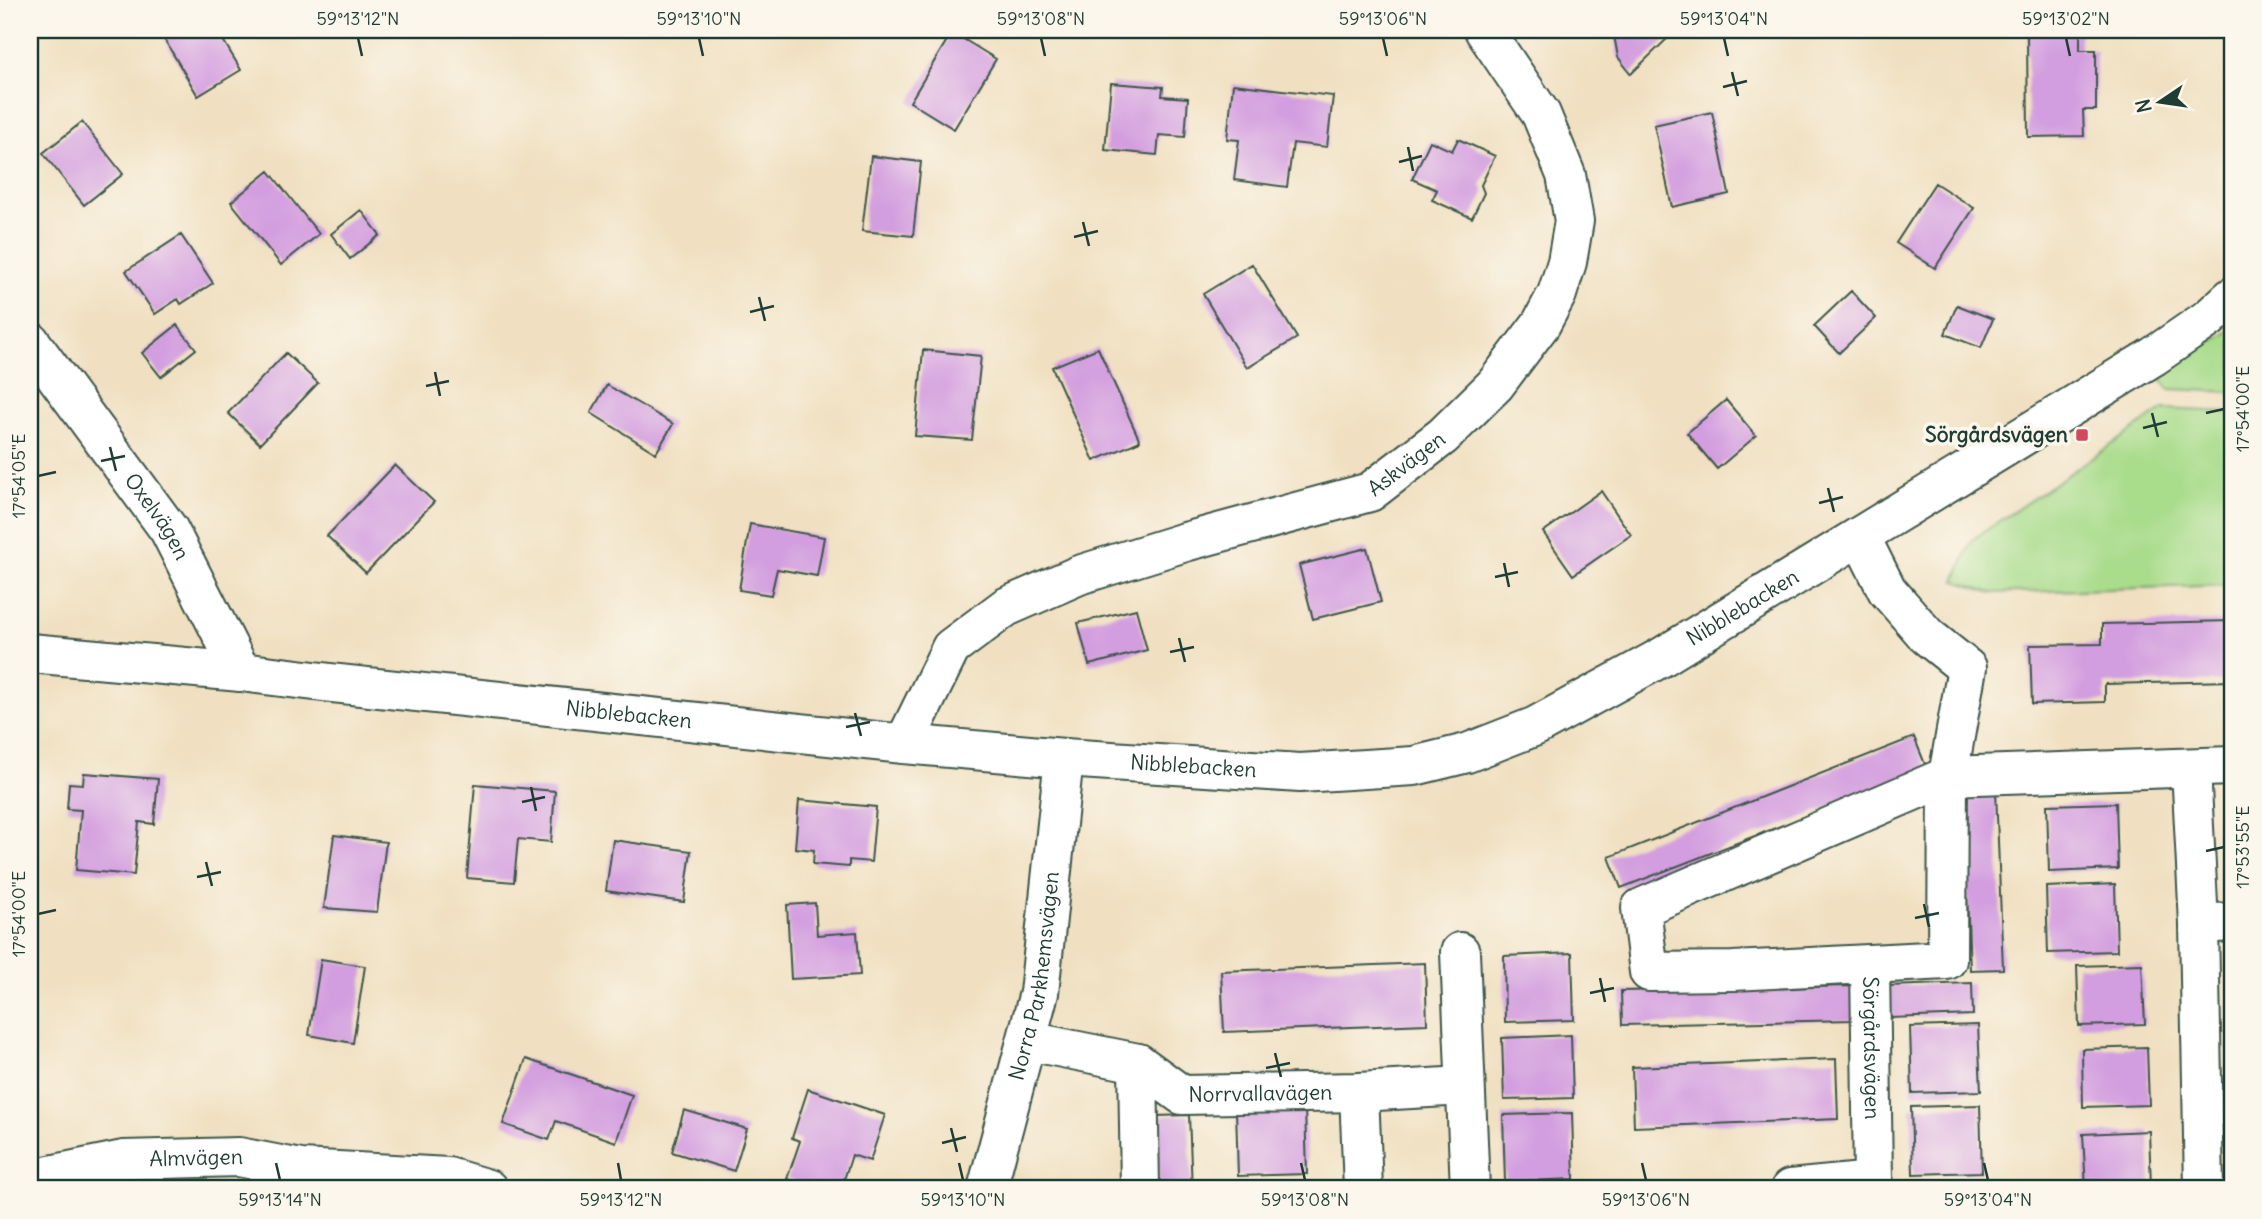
<svg xmlns="http://www.w3.org/2000/svg" width="2262" height="1219" viewBox="0 0 2262 1219" font-family="Delius,sans-serif">
<style>
.green{fill:#a9dc8b;stroke:#648c60;stroke-width:2}
.building{fill:#d39edf}
.lines{fill:none;stroke-linecap:round;stroke-linejoin:round}
.minor-casing{stroke:#3e5549;stroke-width:42}
.minor{stroke:#fff;stroke-width:38}
.ticks{fill:none;stroke:#1f3d34;stroke-width:2.5}
.poi-dot{fill:#d1495b;stroke:#fbf7ec;stroke-width:2.5}
.labels{text-anchor:middle;stroke-width:7;stroke-linejoin:round;paint-order:stroke}
.poi-label{font-size:21px;font-weight:bold;fill:#1f3d34;stroke:#fbf7ec;text-anchor:end}
.street-label{font-size:21px;fill:#1f3d34;stroke:#fbf7ec}
.neatline{fill:none;stroke:#1f3d34;stroke-width:2.5}
.ticks-label{font-size:18px;text-anchor:middle;fill:#1f3d34}
</style>
<rect width="100%" height="100%" fill="#fbf7ec"/>
<filter id="ink" filterUnits="userSpaceOnUse"><feTurbulence type="fractalNoise" baseFrequency=".0143" numOctaves="2"/><feDisplacementMap in="SourceGraphic" scale="14" xChannelSelector="R" yChannelSelector="G"/><feConvolveMatrix kernelMatrix="1 2 1 2 8 2 1 2 1" color-interpolation-filters="sRGB"/></filter>
<filter id="wash" filterUnits="userSpaceOnUse"><feTurbulence type="fractalNoise" baseFrequency=".00686" numOctaves="4" result="noise"/><feDisplacementMap in="SourceGraphic" scale="28" xChannelSelector="R" yChannelSelector="G"/><feGaussianBlur stdDeviation="1.57" result="paint"/><feColorMatrix in="noise" values="0 0 0 0 0 0 0 0 0 0 0 0 0 0 0 0 0 1.4 0 .05"/><feComposite in="paint" operator="in"/></filter>
<g filter="url(#wash)">
<rect width="100%" height="100%" fill="#f0e0c1"/>
<path class="green" d="M2232,330V392L2169,389L2156,373Z
M2164,409L2232,412V585L1992,593L1955,581L1972,540Z"/>
<g id="blocks">
<path class="building" d="M175,30H217L241,70L198,96L163,37Z
M1613,30H1669L1672,34L1631,74L1618,57Z
M952,32L996,59L954,129L910,102Z
M2080,34V50H2096V110H2083L2084,136L2028,137L2027,35Z
M1111,83L1163,87L1162,96L1188,98L1185,137L1159,135L1157,155L1105,150Z
M1233,84L1333,96L1327,147L1293,143L1287,187L1234,180L1239,140L1227,139Z
M1712,112L1729,194L1672,207L1654,125Z
M82,122L123,174L84,205L43,153Z
M1458,139L1495,156L1481,185L1484,193L1472,218L1432,200L1437,190L1412,179L1430,141L1452,151Z
M871,156L921,162L913,236L862,231Z
M269,171L319,234L281,265L231,202Z
M1935,183L1974,208L1935,268L1896,243Z
M361,210L380,235L350,259L331,234Z
M181,235L213,283L181,304L178,299L155,314L126,271Z
M1252,264L1297,338L1247,368L1203,294Z
M1851,291L1876,318L1839,353L1814,326Z
M1957,305L1993,319L1981,348L1945,334Z
M177,325L196,349L161,377L142,353Z
M1098,348L1140,441L1094,461L1052,367Z
M923,350L981,356L972,440L915,436Z
M286,353L318,383L260,444L228,413Z
M607,385L673,424L656,453L591,413Z
M1726,400L1756,436L1717,469L1687,433Z
M395,465L434,502L366,573L327,536Z
M1601,491L1631,535L1573,575L1543,532Z
M750,524L824,537L817,576L777,569L771,595L739,590Z
M1367,548L1381,602L1313,619L1299,565Z
M1136,609L1147,650L1089,665L1078,623Z
M2232,621V681L2105,684V702L2032,704L2030,645L2102,644V624Z
M1914,737L1927,769L1621,888L1609,857Z
M84,773L158,779L154,824L139,822L134,875L76,870L81,810L67,809L69,783L83,784Z
M475,784L555,791L551,842L518,839L514,882L467,878Z
M1996,790L2003,969L1970,970L1963,791Z
M799,800L876,807L871,862L849,860V867L813,864L814,850L795,848Z
M2116,803L2118,869L2049,872L2047,805Z
M334,835L386,842L377,912L324,908Z
M613,840L691,851L684,902L606,891Z
M2115,884L2117,951L2048,953L2046,887Z
M815,903L817,935L857,932L860,975L791,979L787,905Z
M1572,953L1574,1020L1505,1022L1504,956Z
M321,959L365,966L353,1043L309,1035Z
M1425,963L1427,1024L1224,1032L1221,971Z
M2142,964L2145,1024L2079,1026L2077,966Z
M1972,983L1973,1015L1889,1018L1888,986Z
M1854,986L1855,1020L1622,1025L1621,991Z
M1978,1025L1981,1091L1912,1093L1910,1027Z
M1571,1035L1573,1098L1504,1100L1502,1038Z
M2147,1047L2149,1105L2083,1107L2082,1049Z
M526,1059L632,1095L616,1142L556,1121L549,1140L503,1124Z
M1836,1059L1838,1119L1634,1127L1632,1067Z
M808,1089L885,1115L870,1161L852,1155L841,1189H818L787,1179L800,1141L792,1138Z
M1980,1105L1982,1172L1913,1174L1911,1107Z
M1305,1107L1307,1174L1238,1176L1236,1109Z
M684,1110L747,1129L734,1171L672,1152Z
M1572,1113L1574,1179L1505,1182L1503,1115Z
M1189,1115L1192,1189H1158L1156,1116Z
M2149,1131L2151,1186L2086,1189L2083,1134Z"/>
</g>
</g>
<g filter="url(#ink)">
<use href="#blocks" fill-opacity="0" stroke="#3e5549" stroke-width="2"/>
<g class="lines">
<defs>
<g id="minor">
<path id="s1" d="M30,341L169,530L241,672"/>
<path d="M1860,536L1887,590L1927,636L1967,668L1948,776L2232,766"/>
<path id="s2" d="M30,653L241,672L331,683L904,744L1064,758L1300,773L1414,766L1467,753L1536,726L1662,657L2154,356L2209,318L2232,297"/>
<path id="s3" d="M904,744L951,648L1006,607L1079,575L1185,542L1370,492L1443,436L1495,385L1541,324L1557,294L1567,262L1574,221L1566,175L1541,114L1484,30"/>
<path d="M2191,768L2199,924L2204,1189"/>
<path d="M1948,776L1947,960L1733,971L1649,972L1641,908Z"/>
<path d="M2199,924L2232,922"/>
<path d="M1460,952L1470,1189"/>
<path id="s4" d="M1870,964L1873,1181"/>
<path id="s5" d="M1028,1041L1138,1063L1182,1095L1359,1092L1464,1086"/>
<path d="M1138,1063L1140,1189"/>
<path d="M1359,1092L1363,1189"/>
<path id="s6" d="M30,1179L123,1160L239,1157L301,1169L448,1177L488,1189"/>
<path id="s7" d="M987,1189L1039,993L1064,758"/>
<path d="M1790,1189L1873,1181V1189"/>
</g>
</defs>
<use href="#minor" class="minor-casing"/>
<use href="#minor" class="minor"/>
</g>
</g>
<path class="ticks" d="M358,38L362,56M699,38L703,56M1041,38L1045,56M1383,38L1387,56M1724,38L1728,56M2066,38L2070,56M1732,72L1738,96M1723,87L1747,81M1408,147L1413,171M1399,162L1422,156M1083,222L1089,246M1074,237L1098,231M759,297L765,321M750,312L774,306M435,372L440,396M426,386L449,381M2152,413L2158,437M2206,413L2224,409M2143,428L2167,422M110,447L116,471M101,461L125,456M38,476L56,472M1828,488L1834,512M1819,503L1843,497M1504,563L1509,587M1495,577L1518,572M1179,638L1185,662M1170,652L1194,647M855,713L861,736M846,727L870,722M531,787L536,811M522,802L545,797M2206,851L2224,847M206,862L212,886M197,877L221,872M1924,904L1929,927M38,914L56,910M1915,918L1939,913M1600,978L1605,1002M1590,993L1614,988M1275,1053L1281,1077M1266,1068L1290,1063M951,1128L957,1152M942,1143L966,1137M276,1163L280,1180M618,1163L621,1180M959,1163L963,1180M1301,1163L1305,1180M1642,1163L1646,1180M1984,1163L1988,1180"/>
<rect class="poi-dot" x="2075" y="428" width="14" height="14" rx="3.5"/>
<g class="labels">
<g class="poi-label">
<text x="2068" y="442">Sörgårdsvägen</text>
</g>
<g class="street-label">
<text dy="7" stroke="none"><textPath href="#s3" startOffset="604">Askvägen</textPath></text>
<text dy="7" stroke="none"><textPath href="#s1" startOffset="217">Oxelvägen</textPath></text>
<text dy="7" stroke="none"><textPath href="#s2" startOffset="1757">Nibblebacken</textPath></text>
<text dy="7" stroke="none"><textPath href="#s2" startOffset="602">Nibblebacken</textPath></text>
<text dy="7" stroke="none"><textPath href="#s2" startOffset="1169">Nibblebacken</textPath></text>
<text dy="7" stroke="none"><textPath href="#s7" startOffset="219">Norra Parkhemsvägen</textPath></text>
<text dy="7" stroke="none"><textPath href="#s4" startOffset="84">Sörgårdsvägen</textPath></text>
<text dy="7" stroke="none"><textPath href="#s5" startOffset="245">Norrvallavägen</textPath></text>
<text dy="7" stroke="none"><textPath href="#s6" startOffset="168">Almvägen</textPath></text>
</g>
</g>
<rect width="2262" height="1219" fill="none" stroke="#fbf7ec" stroke-width="77"/>
<g transform="translate(2160 102) rotate(257)" stroke="#fbf7ec" stroke-width="5" paint-order="stroke">
<path d="M0-5L12 26L0 18L-12 26Z" fill="#1f3d34"/>
<text y="-10" font-size="19" font-weight="bold" text-anchor="middle" fill="#1f3d34">N</text>
</g>
<rect x="38" y="38" width="2186" height="1142" class="neatline"/>
<g class="ticks-label">
<text x="358" y="25">59°13'12"N</text>
<text x="699" y="25">59°13'10"N</text>
<text x="1041" y="25">59°13'08"N</text>
<text x="1383" y="25">59°13'06"N</text>
<text x="1724" y="25">59°13'04"N</text>
<text x="2066" y="25">59°13'02"N</text>
<text transform="translate(2243 409) rotate(-90)" y="6">17°54'00"E</text>
<text transform="translate(19 476) rotate(-90)" y="6">17°54'05"E</text>
<text transform="translate(2243 847) rotate(-90)" y="6">17°53'55"E</text>
<text transform="translate(19 914) rotate(-90)" y="6">17°54'00"E</text>
<text x="280" y="1206">59°13'14"N</text>
<text x="621" y="1206">59°13'12"N</text>
<text x="963" y="1206">59°13'10"N</text>
<text x="1305" y="1206">59°13'08"N</text>
<text x="1646" y="1206">59°13'06"N</text>
<text x="1988" y="1206">59°13'04"N</text>
</g>
</svg>
